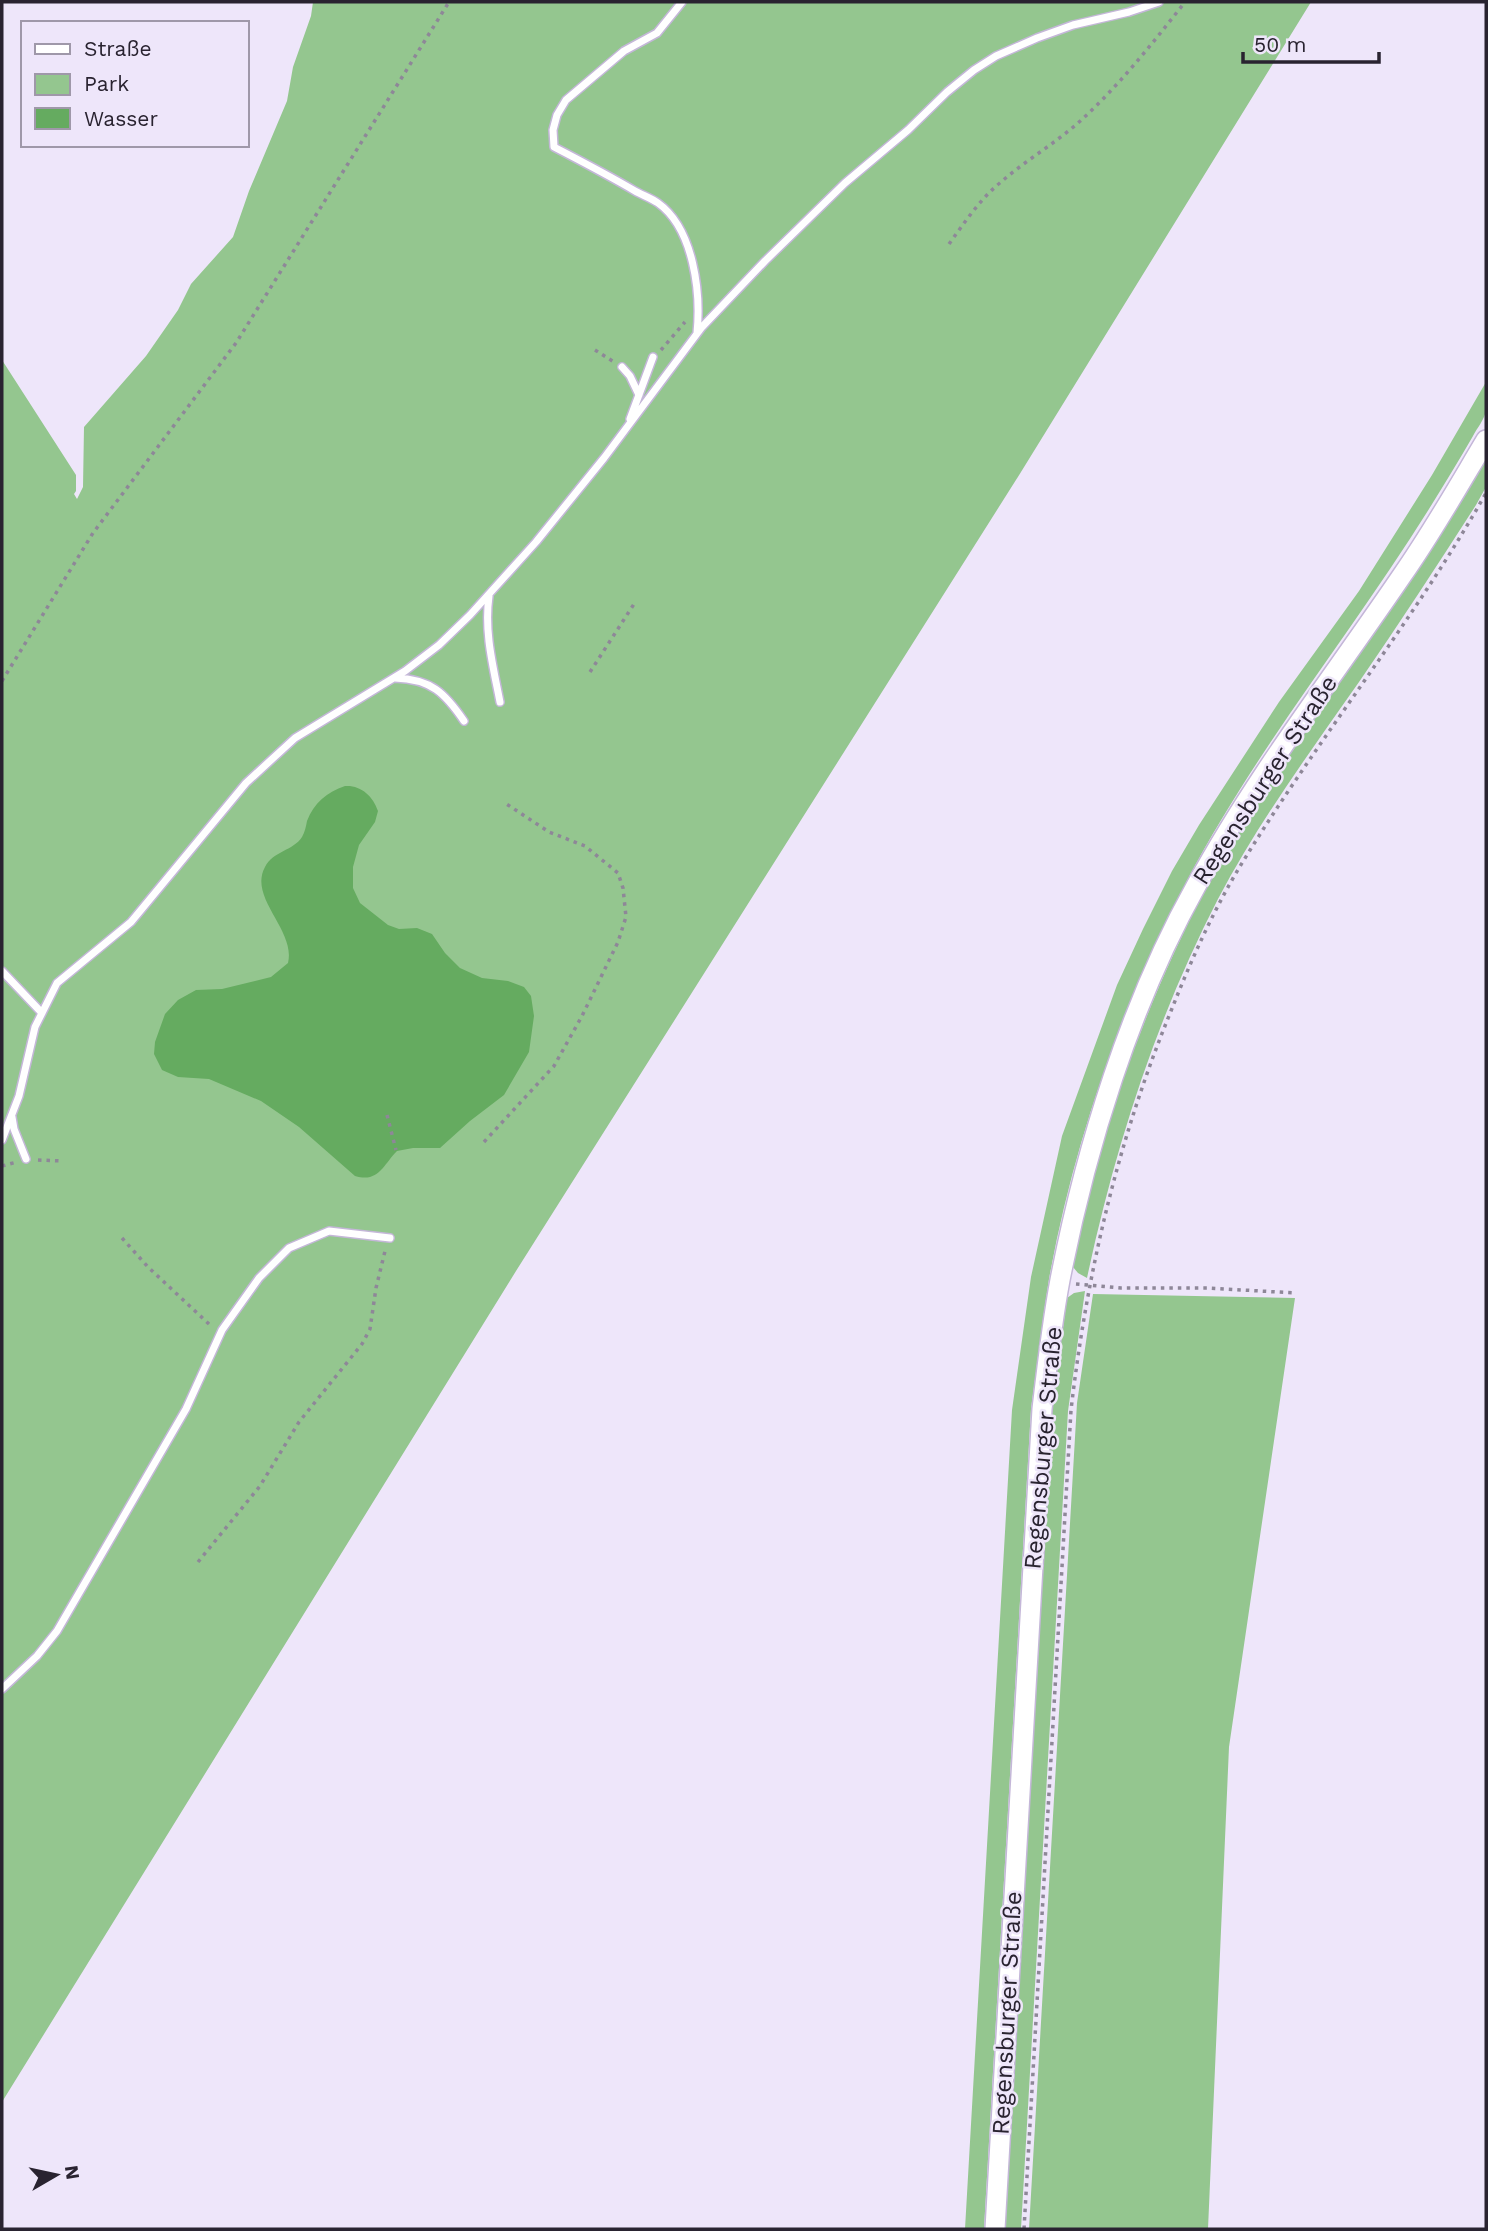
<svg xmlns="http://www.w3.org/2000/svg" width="1488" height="2231" viewBox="0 0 1488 2231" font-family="'Work Sans',sans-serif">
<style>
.green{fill:#94c68f}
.water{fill:#65ab60}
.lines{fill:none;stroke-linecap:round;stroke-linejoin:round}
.lane-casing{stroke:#c4b7d8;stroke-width:10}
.secondary-casing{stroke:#c4b7d8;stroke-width:22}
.path{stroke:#8e8798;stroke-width:3.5;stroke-dasharray:3.5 5;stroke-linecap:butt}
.lane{stroke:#fff;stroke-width:7}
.secondary{stroke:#fff;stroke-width:19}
.labels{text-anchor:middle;stroke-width:5;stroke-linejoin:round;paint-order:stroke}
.street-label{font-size:24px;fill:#292330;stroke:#eee6fa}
</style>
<rect width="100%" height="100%" fill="#eee6fa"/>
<path class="green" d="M313,2H1311L1021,472L516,1271L2,2102V360L76,475V491L74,494L77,499L83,487L84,427L146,356L178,310L191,284L233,237L249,191L287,101L293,67L311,16Z
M1486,382C1486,391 1488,401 1486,410C1485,419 1477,428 1473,436C1459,460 1444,485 1429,509C1351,634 1256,749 1188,879C1123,1003 1074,1140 1049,1279C1042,1322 1037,1366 1031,1409L984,2229H965L1012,1410L1031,1277L1062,1136L1117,985L1143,929L1172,871L1199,825L1279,702L1359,591L1432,475Z
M1486,455V487L1476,505C1438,564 1399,624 1359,682C1310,752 1258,823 1218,899C1156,1019 1115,1147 1087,1278L1078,1273L1073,1267C1083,1222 1092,1177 1105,1133C1131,1051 1163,970 1203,894C1243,817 1294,747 1343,676C1393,603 1440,530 1486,455Z
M1085,1291L1068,1411L1021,2229H1005L1052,1408L1067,1298L1074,1293Z
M1093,1294L1295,1298L1229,1747L1208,2229H1029L1077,1403Z"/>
<path class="water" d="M345,786C361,785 373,796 378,811L375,822L359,845L353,867V888L360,903L388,925L399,929L417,928L432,934L445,953L460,968L482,978L508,981L524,987L531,996L534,1016L529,1052L504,1095L470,1121L440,1148H413L397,1151C383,1165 379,1183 355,1176L299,1127L261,1101L209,1079L178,1077L162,1070L154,1054L155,1042L165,1014L178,1000L196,990L222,989L271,977L288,963C296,930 248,898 265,867C273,851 293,851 302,837C305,832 306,826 307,821C314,803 327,792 345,786Z"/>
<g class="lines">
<defs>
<path id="lane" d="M682,2L657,33L624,51L566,100L557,115L553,130L554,147C581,161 608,175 635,191C642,195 651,198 658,203C694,229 701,293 697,333
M622,367L630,376L639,395
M630,419L653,357
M489,596C484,632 493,666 500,702
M395,678C431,679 445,693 464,721
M2,971L42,1013
M12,1117L14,1129L26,1159
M2,1140L19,1096L35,1027L57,983L131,922L246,783L295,738L405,671L439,645L470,615L536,542L604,458L702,327L765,261L845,183L908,130L947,92L974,70L996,56L1037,38L1073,25L1129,12L1159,2
M2,1689L37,1656L57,1631L186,1409L222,1330L259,1278L289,1248L329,1231L390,1238"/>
<path id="secondary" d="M995,2229L1042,1409C1047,1366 1052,1322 1060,1280C1086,1147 1130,1004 1196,886C1256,776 1333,677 1403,574C1433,531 1459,485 1486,440"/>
</defs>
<use href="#lane" class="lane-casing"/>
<use href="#secondary" class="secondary-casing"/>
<path class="path" d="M949,244C965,222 980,199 1001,182C1025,161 1054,144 1078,123C1118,87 1152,44 1185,2
M595,350L614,362
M661,350L685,322
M590,672L634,604
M2,681L93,533L236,343L449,2
M387,1115L396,1150
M484,1142L554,1066L582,1016L618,942L626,917L623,888L618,873L585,846L549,832L505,803
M38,1160L62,1161
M2,1166L17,1162
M122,1238L148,1267L210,1325
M1076,1284L1121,1288H1208L1295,1293
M198,1562L260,1486L299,1422L362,1344L370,1329L376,1288L386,1247
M1024,2229L1071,1410C1087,1272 1118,1140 1171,1011C1192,958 1216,904 1247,855C1323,732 1415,619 1486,493"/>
<use href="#lane" class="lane"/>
<use href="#secondary" class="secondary"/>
</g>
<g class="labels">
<g class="street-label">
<text transform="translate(1265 780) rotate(-57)" y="8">Regensburger Straße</text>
<text transform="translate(1043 1448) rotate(-85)" y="8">Regensburger Straße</text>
<text transform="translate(1007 2013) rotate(-87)" y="8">Regensburger Straße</text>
</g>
</g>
<rect width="1488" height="2231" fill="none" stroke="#292330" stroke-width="7"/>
<rect x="21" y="21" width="228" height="126" fill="#eee6fa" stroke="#9f98a9" stroke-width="2"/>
<rect x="35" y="44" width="35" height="10" fill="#ffffff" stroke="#9f98a9" stroke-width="2"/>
<text x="84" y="56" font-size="21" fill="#292330">Straße</text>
<rect x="35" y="74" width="35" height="21" fill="#94c68f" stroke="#9f98a9" stroke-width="2"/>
<text x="84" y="91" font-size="21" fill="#292330">Park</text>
<rect x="35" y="108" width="35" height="21" fill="#65ab60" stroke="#9f98a9" stroke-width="2"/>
<text x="84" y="126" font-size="21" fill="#292330">Wasser</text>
<g transform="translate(56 2175) rotate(81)" stroke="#eee6fa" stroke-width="5" paint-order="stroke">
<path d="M0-5L12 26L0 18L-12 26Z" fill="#292330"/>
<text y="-10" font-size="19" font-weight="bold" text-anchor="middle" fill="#292330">N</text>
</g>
<path d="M1243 52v10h136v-10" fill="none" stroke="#292330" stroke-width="3.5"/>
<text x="1254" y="52" font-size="21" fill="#292330" stroke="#eee6fa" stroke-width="5" paint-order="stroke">50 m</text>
</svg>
